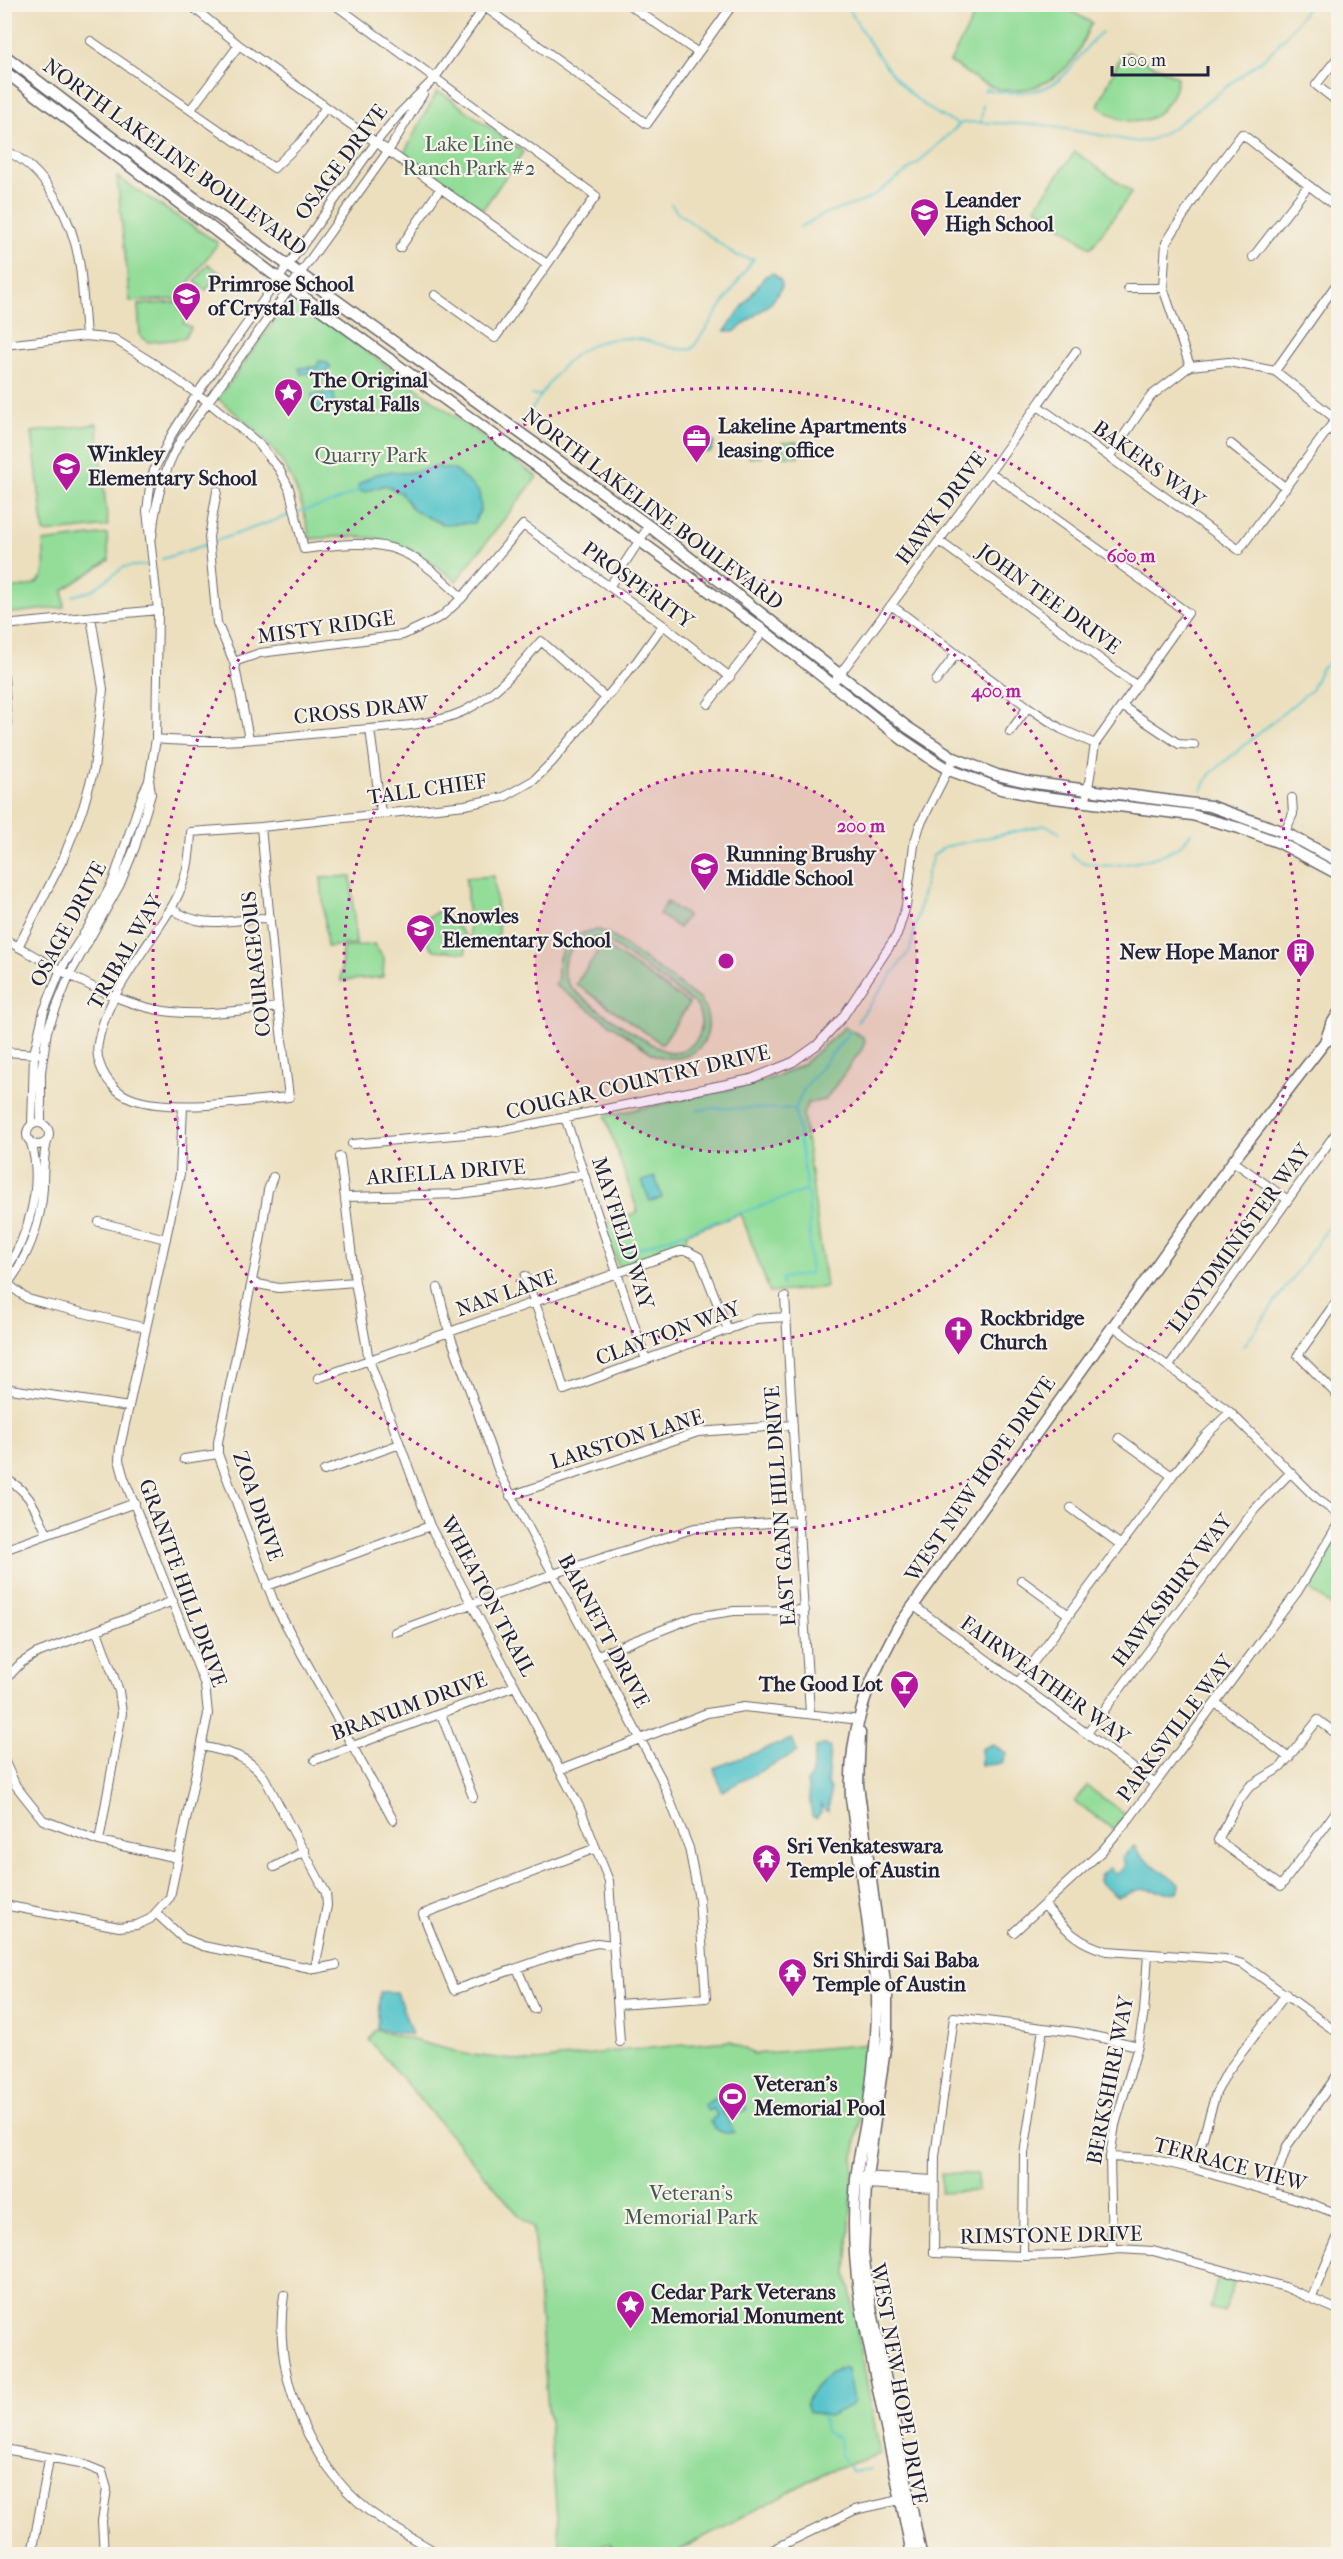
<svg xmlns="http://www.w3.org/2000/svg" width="1343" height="2559" viewBox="0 0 1343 2559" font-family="'IM FELL French Canon',serif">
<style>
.green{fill:#93dd99;stroke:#5a806a;stroke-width:1.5;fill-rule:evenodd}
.water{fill:#57c5cb;stroke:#3c7483;stroke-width:1.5}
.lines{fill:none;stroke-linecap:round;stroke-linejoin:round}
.stream{stroke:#57c5cb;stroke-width:2}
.minor-casing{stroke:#696469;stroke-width:10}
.major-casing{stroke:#696469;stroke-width:13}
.minor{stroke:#fff;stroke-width:8}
.major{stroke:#fff;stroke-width:10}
.ring{fill:none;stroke:#b5179e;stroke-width:3;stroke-dasharray:3 6}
.labels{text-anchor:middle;stroke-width:4.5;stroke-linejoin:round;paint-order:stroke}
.park-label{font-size:21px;fill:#445a57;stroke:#f7f3e8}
.street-label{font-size:21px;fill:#22223b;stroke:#f7f3e8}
.poi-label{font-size:21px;font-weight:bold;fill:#22223b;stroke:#f7f3e8;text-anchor:start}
.centre{fill:#b5179e;stroke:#f7f3e8;stroke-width:3}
.ring-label{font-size:18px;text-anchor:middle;font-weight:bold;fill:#b5179e;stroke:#f7f3e8;stroke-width:4.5;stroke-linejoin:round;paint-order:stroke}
</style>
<rect width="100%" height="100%" fill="#f7f3e8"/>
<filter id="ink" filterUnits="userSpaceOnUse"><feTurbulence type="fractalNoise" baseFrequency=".0167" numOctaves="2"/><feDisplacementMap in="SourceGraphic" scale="12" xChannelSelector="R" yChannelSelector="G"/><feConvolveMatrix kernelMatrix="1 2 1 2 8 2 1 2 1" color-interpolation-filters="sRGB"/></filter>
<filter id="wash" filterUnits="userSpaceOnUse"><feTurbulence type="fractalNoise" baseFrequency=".008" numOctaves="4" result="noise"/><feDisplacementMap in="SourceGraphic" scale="24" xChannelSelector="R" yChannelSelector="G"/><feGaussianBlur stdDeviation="1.35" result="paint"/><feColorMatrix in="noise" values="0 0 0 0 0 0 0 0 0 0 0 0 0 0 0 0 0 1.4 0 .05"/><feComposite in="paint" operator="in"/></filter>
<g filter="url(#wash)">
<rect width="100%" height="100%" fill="#ecdfbe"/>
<path class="green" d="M980,5H1061L1092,23C1084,35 1082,48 1073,60C1054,84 1019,98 990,86C975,80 963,70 950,62Z
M1128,52L1177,77C1177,87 1173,95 1167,103C1149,129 1121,125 1098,106L1121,55Z
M437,92L445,95L523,152L483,209L404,153Z
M1075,152L1132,192L1091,248L1035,207Z
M117,177L218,243L177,299L130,302Z
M208,264L234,283L229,291L214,280L206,290L195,282Z
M292,296L537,477L456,581C404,537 377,533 310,539C297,468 273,443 218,399Z
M184,297L196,305L192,310L187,307L183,313L188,316L183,323L191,328L183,339L149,342L140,336L138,305L179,302Z
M97,424L108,526L44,533L32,432Z
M783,442H797L798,456H783Z
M761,444L762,457L749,458L747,445Z
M107,534L109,560L63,590L64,607L5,614V589C45,586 47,581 43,542Z
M351,876L356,944L327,947L321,878Z
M494,876L499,942L470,944L466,878Z
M667,902L687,916L679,928L659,914Z
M441,910L465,935L466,953L434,950L413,925Z
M599,930L612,936L699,999C725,1034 692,1071 653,1054L555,985C560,979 557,974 558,967C559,943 576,931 599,930ZM587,938H599L607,941L696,1005C701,1014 703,1025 699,1036C694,1045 684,1052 673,1053C660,1054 579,998 570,986C556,968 567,945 587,938Z
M374,944L384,959L383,977L341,981L342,948Z
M603,944L689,1004L662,1044L576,984Z
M845,1027L863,1037L865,1042L862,1049L825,1100L808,1103L803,1114L826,1287L770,1293L741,1214L687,1233L685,1244L619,1267L602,1224L638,1212L605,1116L750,1085L781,1075L803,1064Z
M1338,1537V1610L1308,1588Z
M1087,1786L1126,1815L1114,1830L1075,1801Z
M375,2030L465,2054L530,2062L616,2051L730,2041L754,2054L871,2044L854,2157L847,2274L880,2454L828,2471L672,2554H615L610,2543L560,2554L533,2228L516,2212L369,2040Z
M941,2174H977L978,2191L941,2193Z
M1218,2277L1234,2282L1224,2312L1210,2308Z"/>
<path class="water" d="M773,273L781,281L782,287L772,302L734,332L725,331L765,276Z
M319,361L326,362L331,367L321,377L313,373L301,374L299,368L317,367Z
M334,393V407L312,408V394Z
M697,437L714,442L713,447H709L712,450L710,452H703L702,448L705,446L696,443Z
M437,467L455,470L479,492L481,509L474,523L443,524L429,518L413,510L401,493L385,485L365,492L359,491L358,485L375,474L389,472L406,473Z
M655,1177L662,1198L650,1201L642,1181Z
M792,1739L797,1752L722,1791L714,1768Z
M992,1744L1006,1753L1002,1764L981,1765V1749Z
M824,1745L829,1746L830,1750L827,1784L830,1788L829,1811H826L821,1804V1812L816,1818L812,1816L807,1782L811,1777L816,1747Z
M1134,1846L1140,1855L1180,1885L1178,1892C1167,1894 1155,1890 1144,1889C1134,1889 1127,1896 1117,1897L1099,1882L1100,1876L1109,1868L1116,1873L1121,1871L1125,1865L1122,1858Z
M380,1992H397L412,2035L377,2029Z
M722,2094L721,2096L728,2108L742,2099L747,2109L739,2114L736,2110L735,2114L728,2116L720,2103L718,2104L734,2132C724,2135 716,2131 710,2122L717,2115L713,2108L708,2111L704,2105Z
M843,2367L847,2369L853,2401L850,2406L828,2416L809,2411L806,2403C811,2388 828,2373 843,2367Z"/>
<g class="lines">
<path class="stream" d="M846,4C874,51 904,104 959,124
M985,91V89C1013,96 1048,95 1068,71C1080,58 1087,43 1102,32
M981,121L983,104
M671,204L677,212L735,255L753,260
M800,227L826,213L859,203L872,197L919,162L960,124L966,122L1043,125L1138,142L1153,139L1174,127L1268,55L1285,37L1310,4
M532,395H541
M522,425C551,380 574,331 638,339C656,341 674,352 692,349L754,258
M298,512L331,503L360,490
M213,542L293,514
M162,559L208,544
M72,596L91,591L124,567L146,565
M1202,790L1210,774L1311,690L1321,669L1338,656
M1071,854C1089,877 1162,861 1182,844C1185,841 1188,837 1191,833
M857,1022L910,950L927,874L933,856L944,847L1046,825L1060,833
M795,1109L805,1087L851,1030
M697,1110L718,1108L795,1109
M624,1256L631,1251L807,1190
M782,1285V1278L810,1274L809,1203L795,1109
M1244,1346L1338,1214
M823,2416L825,2432L839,2438L841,2455L845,2460
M848,2465L851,2472L871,2469"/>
</g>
</g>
<g filter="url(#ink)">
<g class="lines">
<defs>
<path id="minor" d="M189,4L239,45L547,264
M334,4L596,196L495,338L435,295
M628,4L697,52
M482,5L647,124L733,4
M91,41L274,168L302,141L326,107
M1338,57L1316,85L1338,102
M191,109L239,45
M4,150C47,168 74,222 80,267C83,290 84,313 86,336
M400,248L440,189
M1253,257L1308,186
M1128,288H1163
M4,345L86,336L114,339L153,363L207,401L258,443L279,469L289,488L304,549C382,538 405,541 462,598
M1190,366L1163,288L1166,243L1201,188L1242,134L1338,208
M1275,371L1338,282
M1038,406L1239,550L1338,416
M1231,444L1286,488
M1109,457L1151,396L1190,366L1229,362L1275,371L1336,419
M990,472L1188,613L1095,744L1087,795
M217,491L209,537L217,623L234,662L249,739
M152,537C155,503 164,468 182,438L389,150L423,94
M939,541L1137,686
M609,587L649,526
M891,605L1028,707L1061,729L1095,744
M4,625L158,610
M234,662L260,653L403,635L441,617L462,598L523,525L663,625L730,677
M4,677L7,726L4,751
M837,678L990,472L1076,351
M936,681L956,654
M708,704L764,631
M1122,706L1179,744L1194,745
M370,729L381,814
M1010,732L1028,707
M156,739C218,745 280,737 342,731C379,728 430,727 464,711C495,696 519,667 541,641L606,698
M261,827L278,1007L289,1097C245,1101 200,1109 156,1104C139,1102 123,1098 112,1085C102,1074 95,1057 98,1043C106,994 150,945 174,903C187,880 190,857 191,832L261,827L465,805L504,797L534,780L552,762L637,661L663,625
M1280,843L1293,814L1292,798
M171,908C204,932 232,918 270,918
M4,939C54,966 115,1006 172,1012C206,1016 243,1010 278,1007
M18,947L63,859L83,808L94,769L103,689L91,617
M4,1052L37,1054
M565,1117L646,1360
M27 1134a11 11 0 1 1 22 0a11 11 0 1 1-22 0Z
M41,1123V1072L47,1031L70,974L120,884L135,847L151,794L149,780L156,739L158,610L147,511L151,478L156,466L172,434L197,394L294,257L377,141L400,113L434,79L487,4
M32,1124L34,1054L44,1011L61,969L91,923L113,881L143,793L149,781
M352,1144L499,1131L751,1079L793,1062L817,1045L842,1018L897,935L906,906L914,845L920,825L954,758
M340,1157L355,1282L369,1360L430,1526L580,1808L609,1881L620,2042
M1233,1161L1288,1200
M273,1177L268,1190L260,1242L218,1442V1454L275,1605L393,1820
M347,1197L459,1194L541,1183L584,1174
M99,1222L166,1239
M4,1273C28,1238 44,1185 31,1143
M525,1276L551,1346L564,1390L756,1319L786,1317
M5,1282L28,1299L46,1304L146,1328
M252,1283L279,1288L355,1282
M4,1288C27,1261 41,1223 43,1188C43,1172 43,1157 47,1142
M438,1288L449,1332L499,1472L661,1778L689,1848L699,1899L706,1998L618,2004
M785,1297L810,1713
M1338,1299L1298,1355L1338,1396
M1113,1326L1230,1412L1317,1499L1338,1514
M1169,1366L1338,1130
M318,1378L680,1251H688L699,1257L728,1330
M4,1388L129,1407
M1119,1438L1172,1476
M184,1459L218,1454
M324,1471L400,1444
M4,1479C29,1488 37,1512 47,1534
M510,1496L698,1432L793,1425
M1071,1508L1121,1545
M4,1550L135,1503
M1021,1580L1069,1615
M267,1586L430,1526
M914,1606L1155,1784
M97,1631L119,1691L122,1713L99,1841
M395,1632L553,1574L695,1528L799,1521
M598,1655L695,1617L734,1611L805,1610
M4,1681L21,1663L35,1654L173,1601
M1018,1683L1172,1476L1205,1436L1230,1412
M1216,1703L1289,1758
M441,1714L473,1797
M1087,1733L1255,1509L1290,1473
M1338,1735L1318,1720L1281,1767L1250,1786L1238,1802L1218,1840L1281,1886L1338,1809
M202,1746C229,1753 246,1754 264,1777L326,1893L327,1905L315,1969
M4,1760L16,1786L43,1820L99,1841L178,1858
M315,1760L515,1686
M560,1770L707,1713L744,1707L860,1720
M596,1848L423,1914L454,1990L575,1948L597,1943L614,1945
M274,1867L305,1851
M4,1905L119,1927L137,1925L150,1919L170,1897L208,1714L205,1685L124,1478L119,1460L120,1447L180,1174L183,1106
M1044,1905C1065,1928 1076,1943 1107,1951L1225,1959L1243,1964L1338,2033
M157,1914L183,1938L203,1946L315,1969L336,1965
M1014,1932L1102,1851L1129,1819L1298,1591L1338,1524
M517,1968L534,2009
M1138,2046L1076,2032L954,2017L935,2156L934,2253L1023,2256L1065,2255L1119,2249L1153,2251L1285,2287L1338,2310
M1110,2157L1151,2159L1194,2169L1309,2203L1338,2214
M1194,2169L1216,2093L1227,2072L1286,1994
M862,2176L934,2180
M862,2181L866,2184L934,2188
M1271,2192L1287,2146L1338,2074
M1112,2250L1110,2157L1115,2125L1138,2046L1144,2012L1148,1954
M1023,2256L1024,2154L1043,2028
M284,2295C272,2372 307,2462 369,2511C391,2527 416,2540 439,2554
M1312,2297L1338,2236
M4,2449L80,2463L102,2472L107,2489L102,2521L104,2554
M32,2554L49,2459
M764,2554L855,2510L900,2500"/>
<path id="major" d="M4,55L127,149L649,526L907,727L954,758L997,775L1027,782L1210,806L1284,832L1338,861
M4,71L290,287L764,631L902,739L936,762L949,770L1001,789L1037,796L1192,815L1239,828L1280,843L1338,874
M1325,1042L1331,1025L1338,1014
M860,1733L858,1785L887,1997V2034L866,2184L863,2254L870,2302L921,2554
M912,2554L862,2311C854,2267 852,2223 856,2179C858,2158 864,2137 867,2116C873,2075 878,2034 877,1993L851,1798C848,1733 867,1683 898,1627L1176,1238L1233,1161L1325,1042L1338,1034"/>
</defs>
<use href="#minor" class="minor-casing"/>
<use href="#major" class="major-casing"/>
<use href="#minor" class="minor"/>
<use href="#major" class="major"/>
</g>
</g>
<circle cx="726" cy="961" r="191" fill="#b5179e" fill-opacity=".12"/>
<g class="ring">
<circle cx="726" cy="961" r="191"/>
<circle cx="726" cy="961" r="382"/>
<circle cx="726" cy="961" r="573"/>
</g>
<defs>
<symbol id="school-pin" viewBox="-11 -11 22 30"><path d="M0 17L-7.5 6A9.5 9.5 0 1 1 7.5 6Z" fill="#b5179e" stroke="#f7f3e8"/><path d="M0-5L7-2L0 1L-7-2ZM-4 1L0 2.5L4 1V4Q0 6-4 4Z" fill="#fff"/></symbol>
<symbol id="sight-pin" viewBox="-11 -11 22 30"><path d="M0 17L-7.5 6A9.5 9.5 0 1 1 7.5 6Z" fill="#b5179e" stroke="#f7f3e8"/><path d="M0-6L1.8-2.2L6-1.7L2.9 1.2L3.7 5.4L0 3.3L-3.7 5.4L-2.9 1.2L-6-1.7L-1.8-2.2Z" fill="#fff"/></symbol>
<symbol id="office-pin" viewBox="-11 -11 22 30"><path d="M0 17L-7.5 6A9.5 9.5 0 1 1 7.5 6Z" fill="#b5179e" stroke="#f7f3e8"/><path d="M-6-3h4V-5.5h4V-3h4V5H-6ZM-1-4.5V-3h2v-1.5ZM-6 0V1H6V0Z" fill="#fff"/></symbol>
<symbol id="building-pin" viewBox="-11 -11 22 30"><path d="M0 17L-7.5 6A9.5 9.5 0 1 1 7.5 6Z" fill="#b5179e" stroke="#f7f3e8"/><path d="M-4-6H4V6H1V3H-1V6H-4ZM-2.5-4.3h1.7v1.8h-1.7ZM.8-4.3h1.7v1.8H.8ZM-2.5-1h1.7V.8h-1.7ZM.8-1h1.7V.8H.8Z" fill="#fff"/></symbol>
<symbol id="church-pin" viewBox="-11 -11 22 30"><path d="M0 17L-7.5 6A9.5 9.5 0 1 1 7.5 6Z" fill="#b5179e" stroke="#f7f3e8"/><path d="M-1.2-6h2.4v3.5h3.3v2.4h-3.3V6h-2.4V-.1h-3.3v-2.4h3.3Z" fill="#fff"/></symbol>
<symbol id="bar-pin" viewBox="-11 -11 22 30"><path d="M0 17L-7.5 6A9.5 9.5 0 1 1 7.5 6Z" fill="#b5179e" stroke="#f7f3e8"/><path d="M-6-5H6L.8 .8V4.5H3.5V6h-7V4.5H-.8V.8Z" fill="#fff"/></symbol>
<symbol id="temple-pin" viewBox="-11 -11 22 30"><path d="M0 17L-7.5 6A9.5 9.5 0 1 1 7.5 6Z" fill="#b5179e" stroke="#f7f3e8"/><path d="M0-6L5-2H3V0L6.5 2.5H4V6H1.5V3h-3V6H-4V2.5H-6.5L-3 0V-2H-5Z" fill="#fff"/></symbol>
<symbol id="stadium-pin" viewBox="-11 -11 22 30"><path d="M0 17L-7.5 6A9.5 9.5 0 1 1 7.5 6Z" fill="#b5179e" stroke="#f7f3e8"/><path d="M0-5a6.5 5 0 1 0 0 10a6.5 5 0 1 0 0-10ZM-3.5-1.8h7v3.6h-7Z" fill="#fff"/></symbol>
</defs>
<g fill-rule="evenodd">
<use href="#school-pin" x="908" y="196" width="33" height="45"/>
<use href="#school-pin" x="170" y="280" width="33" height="45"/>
<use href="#sight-pin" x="272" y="376" width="33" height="45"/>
<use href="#office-pin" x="680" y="422" width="33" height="45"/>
<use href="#school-pin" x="50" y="450" width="33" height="45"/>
<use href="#school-pin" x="688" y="850" width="33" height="45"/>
<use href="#school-pin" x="404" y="912" width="33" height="45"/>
<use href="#building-pin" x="1284" y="936" width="33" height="45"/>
<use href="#church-pin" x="942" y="1314" width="33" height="45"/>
<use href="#bar-pin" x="888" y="1668" width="33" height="45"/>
<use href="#temple-pin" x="750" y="1842" width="33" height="45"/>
<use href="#temple-pin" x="776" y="1956" width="33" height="45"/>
<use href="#stadium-pin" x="716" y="2080" width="33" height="45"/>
<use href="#sight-pin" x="614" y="2288" width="33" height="45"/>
</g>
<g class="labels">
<g class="park-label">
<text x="469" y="151">Lake Line<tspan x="469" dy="24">Ranch Park #2</tspan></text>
<text x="371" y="462">Quarry Park</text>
<text x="691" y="2200">Veteran's<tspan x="691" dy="24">Memorial Park</tspan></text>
</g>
<g class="street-label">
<text transform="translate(175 157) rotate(36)" y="7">NORTH LAKELINE BOULEVARD</text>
<text transform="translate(341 162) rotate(-53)" y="7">OSAGE DRIVE</text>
<text transform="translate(1149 464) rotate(36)" y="7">BAKERS WAY</text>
<text transform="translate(941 508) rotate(-53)" y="7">HAWK DRIVE</text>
<text transform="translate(653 509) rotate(37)" y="7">NORTH LAKELINE BOULEVARD</text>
<text transform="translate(638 585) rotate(36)" y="7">PROSPERITY</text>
<text transform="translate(1049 599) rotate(36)" y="7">JOHN TEE DRIVE</text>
<text transform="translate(326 627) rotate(-8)" y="7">MISTY RIDGE</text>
<text transform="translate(361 710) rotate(-6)" y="7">CROSS DRAW</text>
<text transform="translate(427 789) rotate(-8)" y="7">TALL CHIEF</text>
<text transform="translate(68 924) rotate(-62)" y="7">OSAGE DRIVE</text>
<text transform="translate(125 952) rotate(-60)" y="7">TRIBAL WAY</text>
<text transform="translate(256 964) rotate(-96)" y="7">COURAGEOUS</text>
<text transform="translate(638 1082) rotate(-13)" y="7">COUGAR COUNTRY DRIVE</text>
<text transform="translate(446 1172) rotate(-4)" y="7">ARIELLA DRIVE</text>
<text transform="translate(623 1233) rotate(72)" y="7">MAYFIELD WAY</text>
<text transform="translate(1239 1238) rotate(-54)" y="7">LLOYDMINISTER WAY</text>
<text transform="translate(506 1293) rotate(-19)" y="7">NAN LANE</text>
<text transform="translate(668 1333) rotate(-20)" y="7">CLAYTON WAY</text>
<text transform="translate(627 1439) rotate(-17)" y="7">LARSTON LANE</text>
<text transform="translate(980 1479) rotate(-55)" y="7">WEST NEW HOPE DRIVE</text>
<text transform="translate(258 1506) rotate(71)" y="7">ZOA DRIVE</text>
<text transform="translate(780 1506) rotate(-94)" y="7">EAST GANN HILL DRIVE</text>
<text transform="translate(183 1583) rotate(70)" y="7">GRANITE HILL DRIVE</text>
<text transform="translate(1172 1590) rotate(-53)" y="7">HAWKSBURY WAY</text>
<text transform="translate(488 1596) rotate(62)" y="7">WHEATON TRAIL</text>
<text transform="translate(604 1631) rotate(62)" y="7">BARNETT DRIVE</text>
<text transform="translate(1045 1680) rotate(36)" y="7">FAIRWEATHER WAY</text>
<text transform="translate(409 1706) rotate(-20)" y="7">BRANUM DRIVE</text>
<text transform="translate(1175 1728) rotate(-53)" y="7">PARKSVILLE WAY</text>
<text transform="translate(1110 2080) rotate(-79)" y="7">BERKSHIRE WAY</text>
<text transform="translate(1230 2164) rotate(15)" y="7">TERRACE VIEW</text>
<text transform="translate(1051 2235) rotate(-1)" y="7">RIMSTONE DRIVE</text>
<text transform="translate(899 2384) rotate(80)" y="7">WEST NEW HOPE DRIVE</text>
</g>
<g class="poi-label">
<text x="945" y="207">Leander<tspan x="945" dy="24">High School</tspan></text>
<text x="208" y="291">Primrose School<tspan x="208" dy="24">of Crystal Falls</tspan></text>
<text x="310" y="387">The Original<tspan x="310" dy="24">Crystal Falls</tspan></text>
<text x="718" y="433">Lakeline Apartments<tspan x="718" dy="24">leasing office</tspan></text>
<text x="88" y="461">Winkley<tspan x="88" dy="24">Elementary School</tspan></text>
<text x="726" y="861">Running Brushy<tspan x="726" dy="24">Middle School</tspan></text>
<text x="442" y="923">Knowles<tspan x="442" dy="24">Elementary School</tspan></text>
<text x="1279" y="959" text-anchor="end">New Hope Manor</text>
<text x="980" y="1325">Rockbridge<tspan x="980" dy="24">Church</tspan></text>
<text x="883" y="1691" text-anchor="end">The Good Lot</text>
<text x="787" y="1853">Sri Venkateswara<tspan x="787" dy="24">Temple of Austin</tspan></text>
<text x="813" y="1967">Sri Shirdi Sai Baba<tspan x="813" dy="24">Temple of Austin</tspan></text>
<text x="754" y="2091">Veteran's<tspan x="754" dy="24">Memorial Pool</tspan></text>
<text x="651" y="2299">Cedar Park Veterans<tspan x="651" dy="24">Memorial Monument</tspan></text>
</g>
</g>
<circle cx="726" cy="961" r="9" class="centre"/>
<g class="ring-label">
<text x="1131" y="562">600 m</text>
<text x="996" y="697">400 m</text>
<text x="861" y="832">200 m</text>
</g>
<rect width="1343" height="2559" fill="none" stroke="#f7f3e8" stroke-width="24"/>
<path d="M1112 66v9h96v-9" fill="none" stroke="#22223b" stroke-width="3"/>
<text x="1121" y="66" font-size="18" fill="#22223b" stroke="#f7f3e8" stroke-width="4.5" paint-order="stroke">100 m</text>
</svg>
